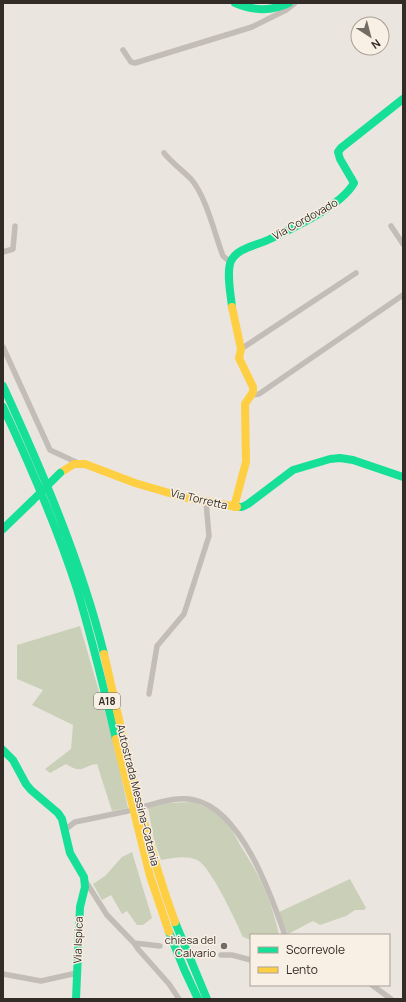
<svg xmlns="http://www.w3.org/2000/svg" width="406" height="1002" viewBox="0 0 406 1002" font-family="Manrope,sans-serif">
<style>
.green{fill:#cad0b8}
.lines{fill:none;stroke-linecap:round;stroke-linejoin:round}
.street{stroke:#c3bdb7;stroke-width:5.5}
.fast{stroke:#16e098;stroke-width:8}
.slow{stroke:#ffcf43;stroke-width:8}
.fast-bridge{stroke:#16e098;stroke-width:8}
.poi-dot{fill:#736c66;stroke:#f8f0e4;stroke-width:1.5}
.labels{text-anchor:middle;stroke-width:3;stroke-linejoin:round;paint-order:stroke}
.shield{fill:#f8f0e4;stroke:#6e665f;stroke-width:1}
.shield-label{font-size:10px;font-weight:bold;fill:#332b26}
.street-label{font-size:11px;fill:#332b26;stroke:#f8f0e4}
.poi-label{font-size:11px;fill:#332b26;stroke:#f8f0e4;text-anchor:end}
</style>
<rect width="100%" height="100%" fill="#eae5de"/>
<path class="green" d="M80,626L114,743L128,808L112,811L97,764C81,766 84,775 66,764L50,773L45,769L71,749L73,725L32,705L43,690L17,679V645Z
M191,802C203,805 217,811 226,821C231,828 236,837 240,845C259,874 272,901 279,935H251V940L243,937C237,923 210,865 197,860C185,855 173,858 161,860L154,840L148,808L168,803Z
M132,852L152,918L143,925H137L127,911L122,914L111,895L102,900L93,884L105,876L122,857Z
M350,879L366,908L364,910H355L346,916L320,925L313,921L288,934L279,912Z"/>
<g class="lines">
<path class="street" d="M123,50L131,62L135,63L252,27L286,10L295,3
M164,153C172,163 182,170 191,179C206,196 215,235 223,256L230,262
M391,226L403,244
M3,252L13,249L15,226
M3,347L50,450L78,463
M241,349L356,273
M251,395L259,394L403,295
M149,694L157,646L184,614L209,536L206,502
M146,806C161,802 179,796 194,800C241,809 271,895 285,935
M66,829L75,822L128,811
M86,882L107,915L134,943L160,946
M134,943L138,949L169,984L179,999
M221,955H232L251,960
M3,974L41,981L77,973
M372,985L391,999"/>
<path class="fast" d="M235,3C254,11 271,12 289,3
M232,307C231,296 226,272 231,261C237,248 258,245 270,239C295,227 341,206 354,183L340,159L338,152L341,148L403,99
M3,386C43,473 81,561 104,654
M3,407C31,467 57,527 77,589C92,638 104,689 116,739
M237,507H242L248,504L293,470L330,459L340,458L353,460L403,477
M3,529L32,501
M3,750L13,760L26,784L31,790L58,813L62,819L70,853L84,877L85,887L80,907L76,999
M175,922L207,999
M169,932L184,969L198,999"/>
<path class="slow" d="M232,307L241,349L239,358L253,387V392L245,404L246,462L234,507
M60,473L74,464H85L135,483L183,497L237,507
M104,654C125,744 143,835 175,922
M116,739L150,876L169,932"/>
<path class="fast-bridge" d="M32,501L60,473"/>
</g>
<circle class="poi-dot" cx="224" cy="946" r="4"/>
<g class="labels">
<rect class="shield" x="94" y="693" width="26" height="16" rx="3"/>
<g class="shield-label">
<text x="107" y="705">A18</text>
</g>
<g class="street-label">
<text transform="translate(305 219) rotate(-29)" y="4">Via Cordovado</text>
<text transform="translate(199 499) rotate(13)" y="4">Via Torretta</text>
<text transform="translate(138 795) rotate(76)" y="4">Autostrada Messina-Catania</text>
<text transform="translate(78 940) rotate(-88)" y="4">Via Ispica</text>
</g>
<g class="poi-label">
<text x="216" y="944">chiesa del<tspan x="216" dy="13">Calvario</tspan></text>
</g>
</g>
<rect width="406" height="1002" fill="none" stroke="#332b26" stroke-width="8"/>
<rect x="250" y="934" width="140" height="52" fill="#f8f0e4" stroke="#a9a198"/>
<rect x="258" y="947" width="20" height="6" fill="#16e098" stroke="#a9a198"/>
<text x="286" y="954" font-size="12" fill="#332b26">Scorrevole</text>
<rect x="258" y="967" width="20" height="6" fill="#ffcf43" stroke="#a9a198"/>
<text x="286" y="974" font-size="12" fill="#332b26">Lento</text>
<g transform="translate(370 36) rotate(144)"><circle r="19" fill="#f8f0e4" stroke="#a9a198"/>
<path d="M0-3L7 15L0 10L-7 15Z" fill="#736c66"/>
<text y="-6" font-size="11" font-weight="bold" text-anchor="middle" fill="#332b26">N</text>
</g>
</svg>
